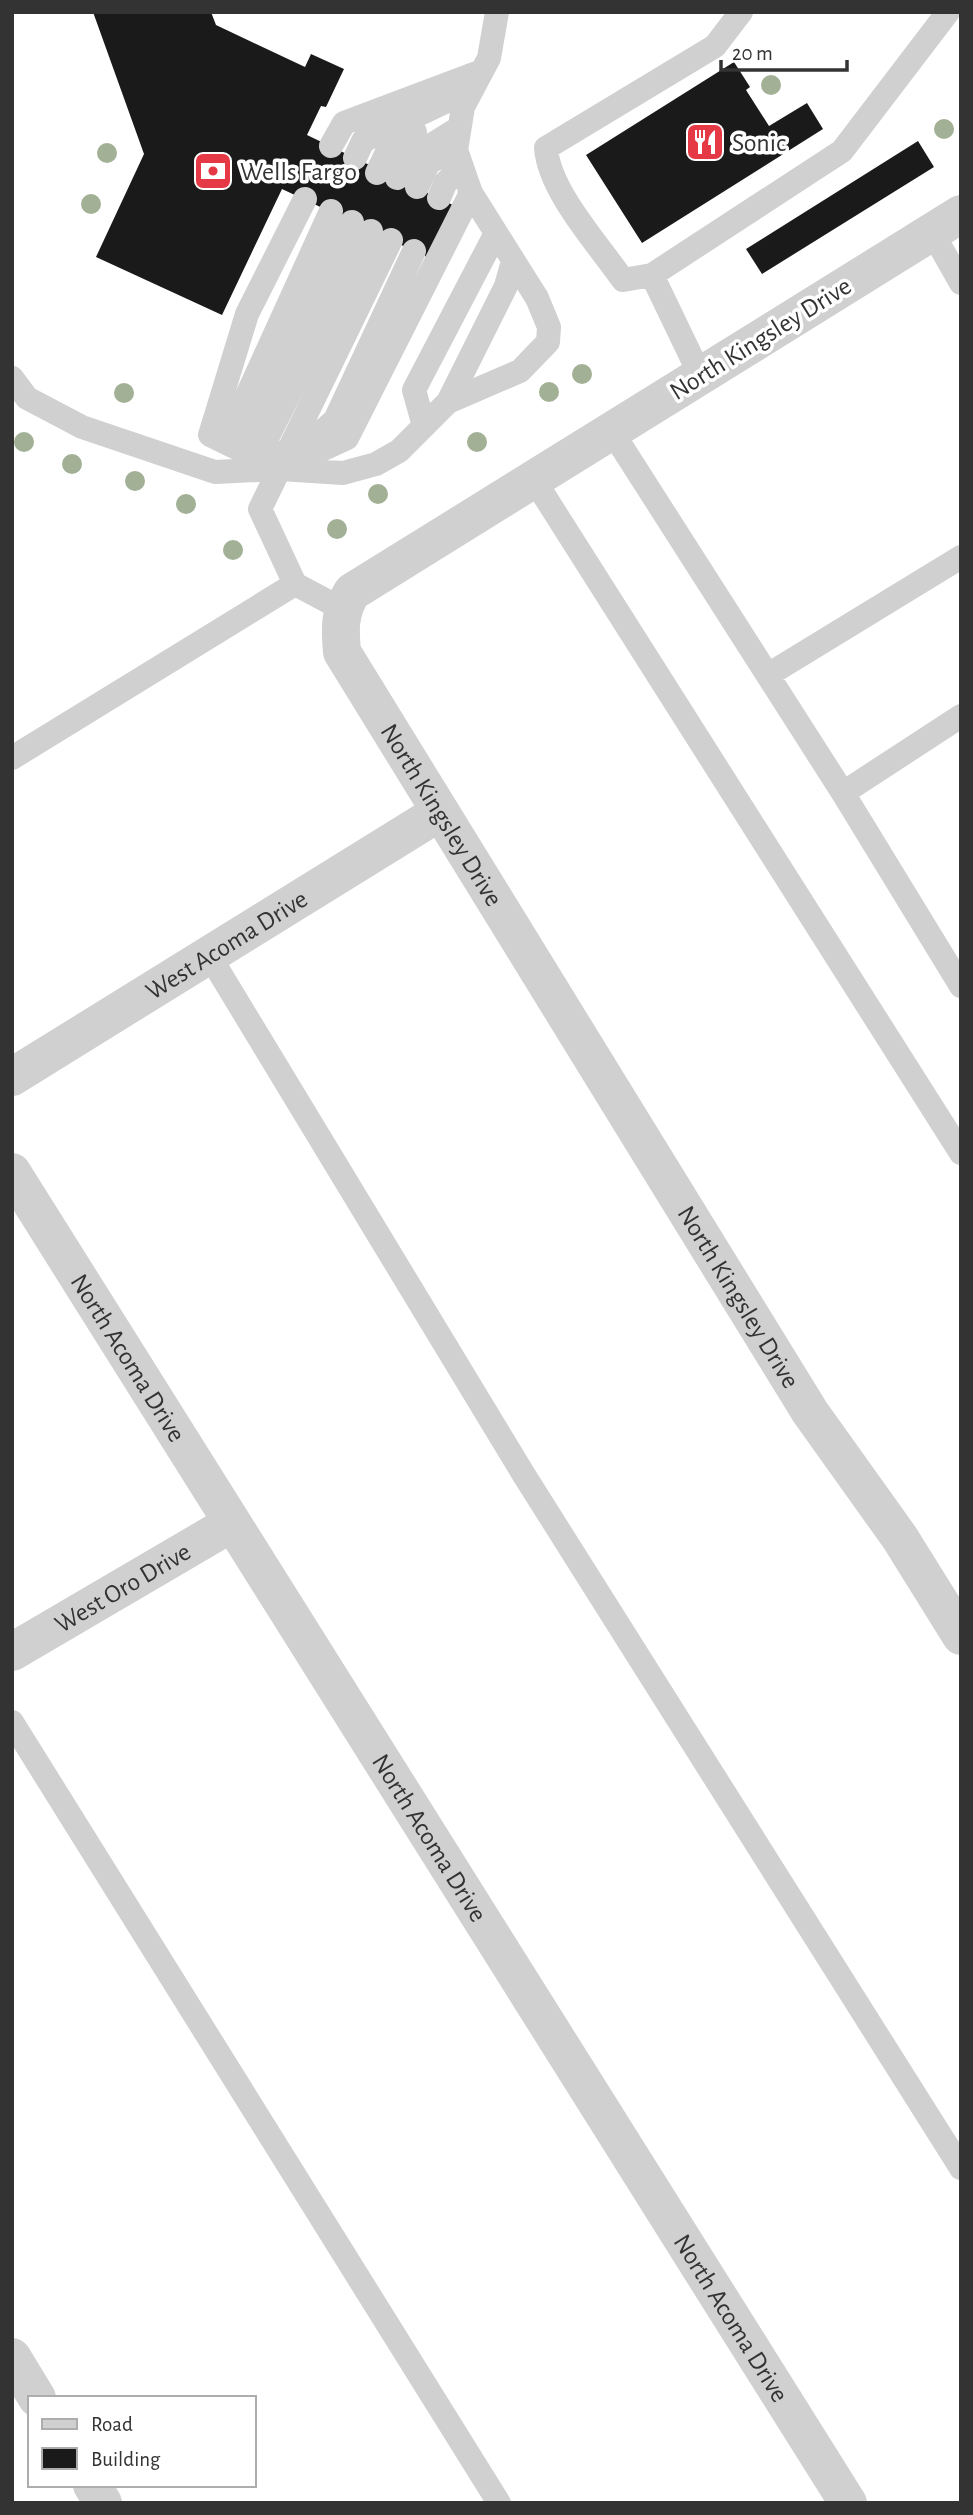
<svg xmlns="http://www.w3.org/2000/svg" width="973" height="2515" viewBox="0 0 973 2515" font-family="'Alegreya Sans',sans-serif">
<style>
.building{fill:#1a1a1a}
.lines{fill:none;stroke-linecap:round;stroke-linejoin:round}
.service{stroke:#d0d0d0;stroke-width:24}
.minor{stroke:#d0d0d0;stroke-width:38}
.tree{fill:#a2b095}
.labels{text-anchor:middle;stroke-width:7;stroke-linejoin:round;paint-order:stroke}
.poi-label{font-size:26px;fill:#333;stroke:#fff;text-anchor:start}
.street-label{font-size:26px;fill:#333;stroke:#fff}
</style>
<rect width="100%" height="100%" fill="#fff"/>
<path class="building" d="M93,12H211L216,25L305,67L311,54L344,69L326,107L321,106L307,135L455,206L429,258L282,189L222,315L96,257L144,154Z
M734,62L750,87L746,90L769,126L807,103L823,129L642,243L586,155Z
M918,141L934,167L762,274L746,249Z"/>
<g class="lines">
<path class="service" d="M741,12L715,46L546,148C549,191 598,244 623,280L652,275L842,151L948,12
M331,146L344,123L482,71
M355,158L363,141L466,92
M377,173L391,144L415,132
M397,178L406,161L459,128
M417,187L429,162L451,153
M439,198L446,182L462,168
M932,232L961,283
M652,275L700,375
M12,378L27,398L82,427L215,472L280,469L343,473L376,464L399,451L448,402L520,371L548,342L549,327L537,298L471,193L456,150L463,107L489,58L497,12
M448,402L506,286L513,261
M251,425L352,222
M424,426L414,390L496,233
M611,430L843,793L961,716
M251,448L230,433L331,211
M299,452L335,420L414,251
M276,467L210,435L247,314L305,199
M284,467L347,438L471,193
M280,468L266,440L371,231
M533,478L961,1153
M342,609L295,584L260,509L391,240
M768,675L961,557
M12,758L295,584
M843,793L961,986
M209,955L524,1475L961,2168
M12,1722L499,2503"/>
<g class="minor">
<path id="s1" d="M961,214L352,592C339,613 340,629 342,652L810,1412L900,1538L961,1636"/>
<path id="s2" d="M12,1077L440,812"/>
<path id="s3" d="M12,1172L848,2503"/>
<path id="s4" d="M12,1652L232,1523"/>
<path d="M12,2357L37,2398"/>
<path d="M92,2485L103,2503"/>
</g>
</g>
<g class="tree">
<circle cx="771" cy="85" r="10"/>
<circle cx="944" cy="129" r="10"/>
<circle cx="107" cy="153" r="10"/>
<circle cx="91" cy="204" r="10"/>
<circle cx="582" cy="374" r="10"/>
<circle cx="549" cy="392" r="10"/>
<circle cx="124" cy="393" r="10"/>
<circle cx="24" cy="442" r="10"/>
<circle cx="477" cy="442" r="10"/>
<circle cx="72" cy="464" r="10"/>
<circle cx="135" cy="481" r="10"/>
<circle cx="378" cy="494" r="10"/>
<circle cx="186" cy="504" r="10"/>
<circle cx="337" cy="529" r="10"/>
<circle cx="233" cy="550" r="10"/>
</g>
<defs>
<symbol id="restaurant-square" viewBox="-11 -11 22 22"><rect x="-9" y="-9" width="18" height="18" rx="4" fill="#e63946" stroke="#fff"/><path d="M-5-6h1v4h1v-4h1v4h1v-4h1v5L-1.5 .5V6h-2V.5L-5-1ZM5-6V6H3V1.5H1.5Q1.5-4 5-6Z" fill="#fff"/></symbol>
<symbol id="bank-square" viewBox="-11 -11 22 22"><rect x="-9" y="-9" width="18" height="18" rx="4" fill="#e63946" stroke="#fff"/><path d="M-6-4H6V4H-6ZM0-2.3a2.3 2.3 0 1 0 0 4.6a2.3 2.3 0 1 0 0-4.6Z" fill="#fff"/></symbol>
</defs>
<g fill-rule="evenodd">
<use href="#restaurant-square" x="683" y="120" width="44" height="44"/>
<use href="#bank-square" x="191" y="149" width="44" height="44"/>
</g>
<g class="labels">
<g class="poi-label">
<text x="732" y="151">Sonic</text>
<text x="240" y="180">Wells Fargo</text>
</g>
<g class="street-label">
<text transform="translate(760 338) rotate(-32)" y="9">North Kingsley Drive</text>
<text dy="9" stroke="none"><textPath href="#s1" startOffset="970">North Kingsley Drive</textPath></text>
<text dy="9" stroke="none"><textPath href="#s2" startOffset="252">West Acoma Drive</textPath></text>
<text dy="9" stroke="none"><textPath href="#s1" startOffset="1536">North Kingsley Drive</textPath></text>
<text dy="9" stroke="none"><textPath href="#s3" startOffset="219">North Acoma Drive</textPath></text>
<text dy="9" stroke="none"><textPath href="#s4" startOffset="128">West Oro Drive</textPath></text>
<text dy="9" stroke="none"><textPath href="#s3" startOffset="786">North Acoma Drive</textPath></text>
<text dy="9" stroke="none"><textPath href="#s3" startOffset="1353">North Acoma Drive</textPath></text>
</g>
</g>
<rect width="973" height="2515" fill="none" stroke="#333333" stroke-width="28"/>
<rect x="28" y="2396" width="228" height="91" fill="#ffffff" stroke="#adadad" stroke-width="2"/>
<rect x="42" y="2419" width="35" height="10" fill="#d0d0d0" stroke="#adadad" stroke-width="2"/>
<text x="91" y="2431" font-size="21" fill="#333333">Road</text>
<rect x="42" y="2448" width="35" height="21" fill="#1a1a1a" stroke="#adadad" stroke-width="2"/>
<text x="91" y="2466" font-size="21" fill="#333333">Building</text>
<path d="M721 60v10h126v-10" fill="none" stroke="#333333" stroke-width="3.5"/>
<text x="732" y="60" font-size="21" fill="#333333" stroke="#ffffff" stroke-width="5" paint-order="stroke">20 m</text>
</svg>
